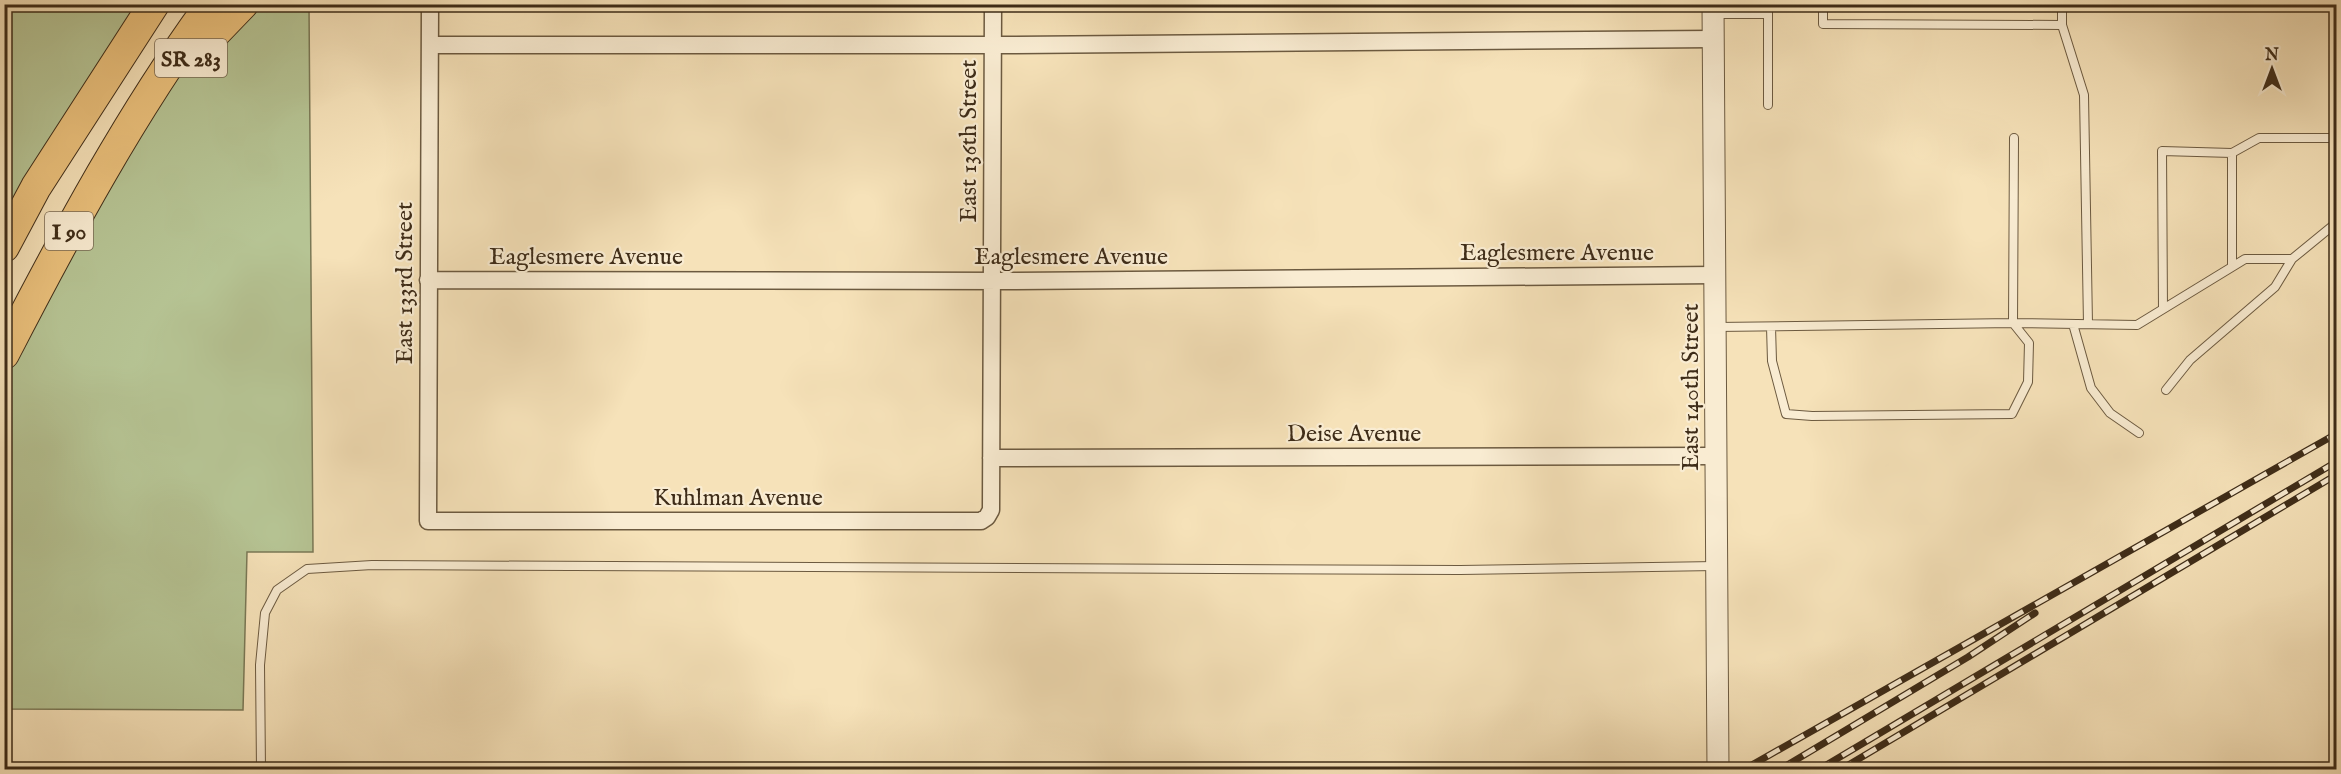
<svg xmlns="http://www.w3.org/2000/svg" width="2341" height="774" viewBox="0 0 2341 774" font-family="'IM FELL English',serif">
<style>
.green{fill:#b6c494;stroke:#7a7856;stroke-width:1.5}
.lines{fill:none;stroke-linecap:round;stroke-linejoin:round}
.service-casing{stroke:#6c5a40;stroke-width:10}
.minor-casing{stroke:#6c5a40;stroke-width:19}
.tertiary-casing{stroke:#6c5a40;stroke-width:23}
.motorway-casing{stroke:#3e2c18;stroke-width:32}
.service{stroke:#f9ecd2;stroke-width:8}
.minor{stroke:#f9ecd2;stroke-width:16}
.tertiary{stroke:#f9ecd2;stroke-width:21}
.motorway{stroke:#ebc17c;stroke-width:30}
.rail-casing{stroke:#3e2c18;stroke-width:7}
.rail{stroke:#f9ecd2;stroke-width:4.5;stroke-dasharray:14;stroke-linecap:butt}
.labels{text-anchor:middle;stroke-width:4.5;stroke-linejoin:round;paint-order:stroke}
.shield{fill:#f9ecd2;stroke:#766650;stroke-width:1.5}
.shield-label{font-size:22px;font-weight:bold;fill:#3e2c18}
.street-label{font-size:24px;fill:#3e2c18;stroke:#f9ecd2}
</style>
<rect width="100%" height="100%" fill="#f6e2b9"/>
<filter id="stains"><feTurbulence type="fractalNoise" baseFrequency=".00333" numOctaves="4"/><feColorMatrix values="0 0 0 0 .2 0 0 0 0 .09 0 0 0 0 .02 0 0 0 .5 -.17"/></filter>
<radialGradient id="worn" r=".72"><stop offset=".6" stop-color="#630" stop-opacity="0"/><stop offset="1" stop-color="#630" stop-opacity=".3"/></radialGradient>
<path class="green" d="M5,5H154L5,247Z
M243,5H309L313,552H247L243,710L5,709L4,354L139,112Z"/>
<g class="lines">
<defs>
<path id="service" d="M1823,4V24L2062,25
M2062,4V25L2084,95L2088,324
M1715,14H1768V4
M1768,105V14
M2232,153L2259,138H2336
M2163,309L2162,151L2232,153V266
M2013,323L2137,325L2245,259H2292L2336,223
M2073,324L2091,388L2110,413L2139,433
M1716,327L2013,323L2014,138
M1771,327L1772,361L1786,414L1812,416L2012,414L2028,382L2029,343L2013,323
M2166,390L2190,360L2275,287L2292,259
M261,770L260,665L265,613L277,590L307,569L372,565L1460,570L1716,566"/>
<path id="minor" d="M430,4L428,521H981L987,517L991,510L993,4
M431,45H1010L1713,39
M428,280L1011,281L1715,275
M991,458L1717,456"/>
<path id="tertiary" d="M1713,4L1718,770"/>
<path id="motorway" d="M191,58L243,4
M4,247L36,187L154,4
M4,354C66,234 131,113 211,4"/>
</defs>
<use href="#service" class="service-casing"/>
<use href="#minor" class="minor-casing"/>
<use href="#tertiary" class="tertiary-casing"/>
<use href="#motorway" class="motorway-casing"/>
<use href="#service" class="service"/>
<use href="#minor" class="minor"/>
<use href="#tertiary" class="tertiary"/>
<use href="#motorway" class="motorway"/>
<defs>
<path id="rail" d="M1743,770L2336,434
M1779,770L1968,657L2035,613
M1818,770L2336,462
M1840,770L2336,475"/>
</defs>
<use href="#rail" class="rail-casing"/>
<use href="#rail" class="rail"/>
</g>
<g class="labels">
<g class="shield">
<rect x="155" y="39" width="72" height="38" rx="4.5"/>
<rect x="45" y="212" width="48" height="38" rx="4.5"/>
</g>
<g class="shield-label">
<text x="191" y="66">SR 283</text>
<text x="69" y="239">I 90</text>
</g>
<g class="street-label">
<text transform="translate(968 141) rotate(-90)" y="8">East 136th Street</text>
<text x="1557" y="260">Eaglesmere Avenue</text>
<text x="586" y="264">Eaglesmere Avenue</text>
<text x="1071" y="264">Eaglesmere Avenue</text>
<text transform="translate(404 283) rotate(-90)" y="8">East 133rd Street</text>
<text transform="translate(1690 387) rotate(-90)" y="8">East 140th Street</text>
<text x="1354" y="441">Deise Avenue</text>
<text x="738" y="505">Kuhlman Avenue</text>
</g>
</g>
<rect width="2341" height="774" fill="none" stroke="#f6e2b9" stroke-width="24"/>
<rect x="6" y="6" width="2329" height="762" fill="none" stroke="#3e2c18" stroke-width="3"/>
<rect x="12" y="12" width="2317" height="750" fill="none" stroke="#3e2c18" stroke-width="1.5"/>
<g transform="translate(2272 69)" stroke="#f9ecd2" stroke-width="4.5" paint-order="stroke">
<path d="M0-4.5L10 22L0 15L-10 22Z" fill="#3e2c18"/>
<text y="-9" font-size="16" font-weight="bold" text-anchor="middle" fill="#3e2c18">N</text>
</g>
<rect width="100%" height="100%" filter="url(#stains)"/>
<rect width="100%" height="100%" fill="url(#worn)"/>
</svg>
